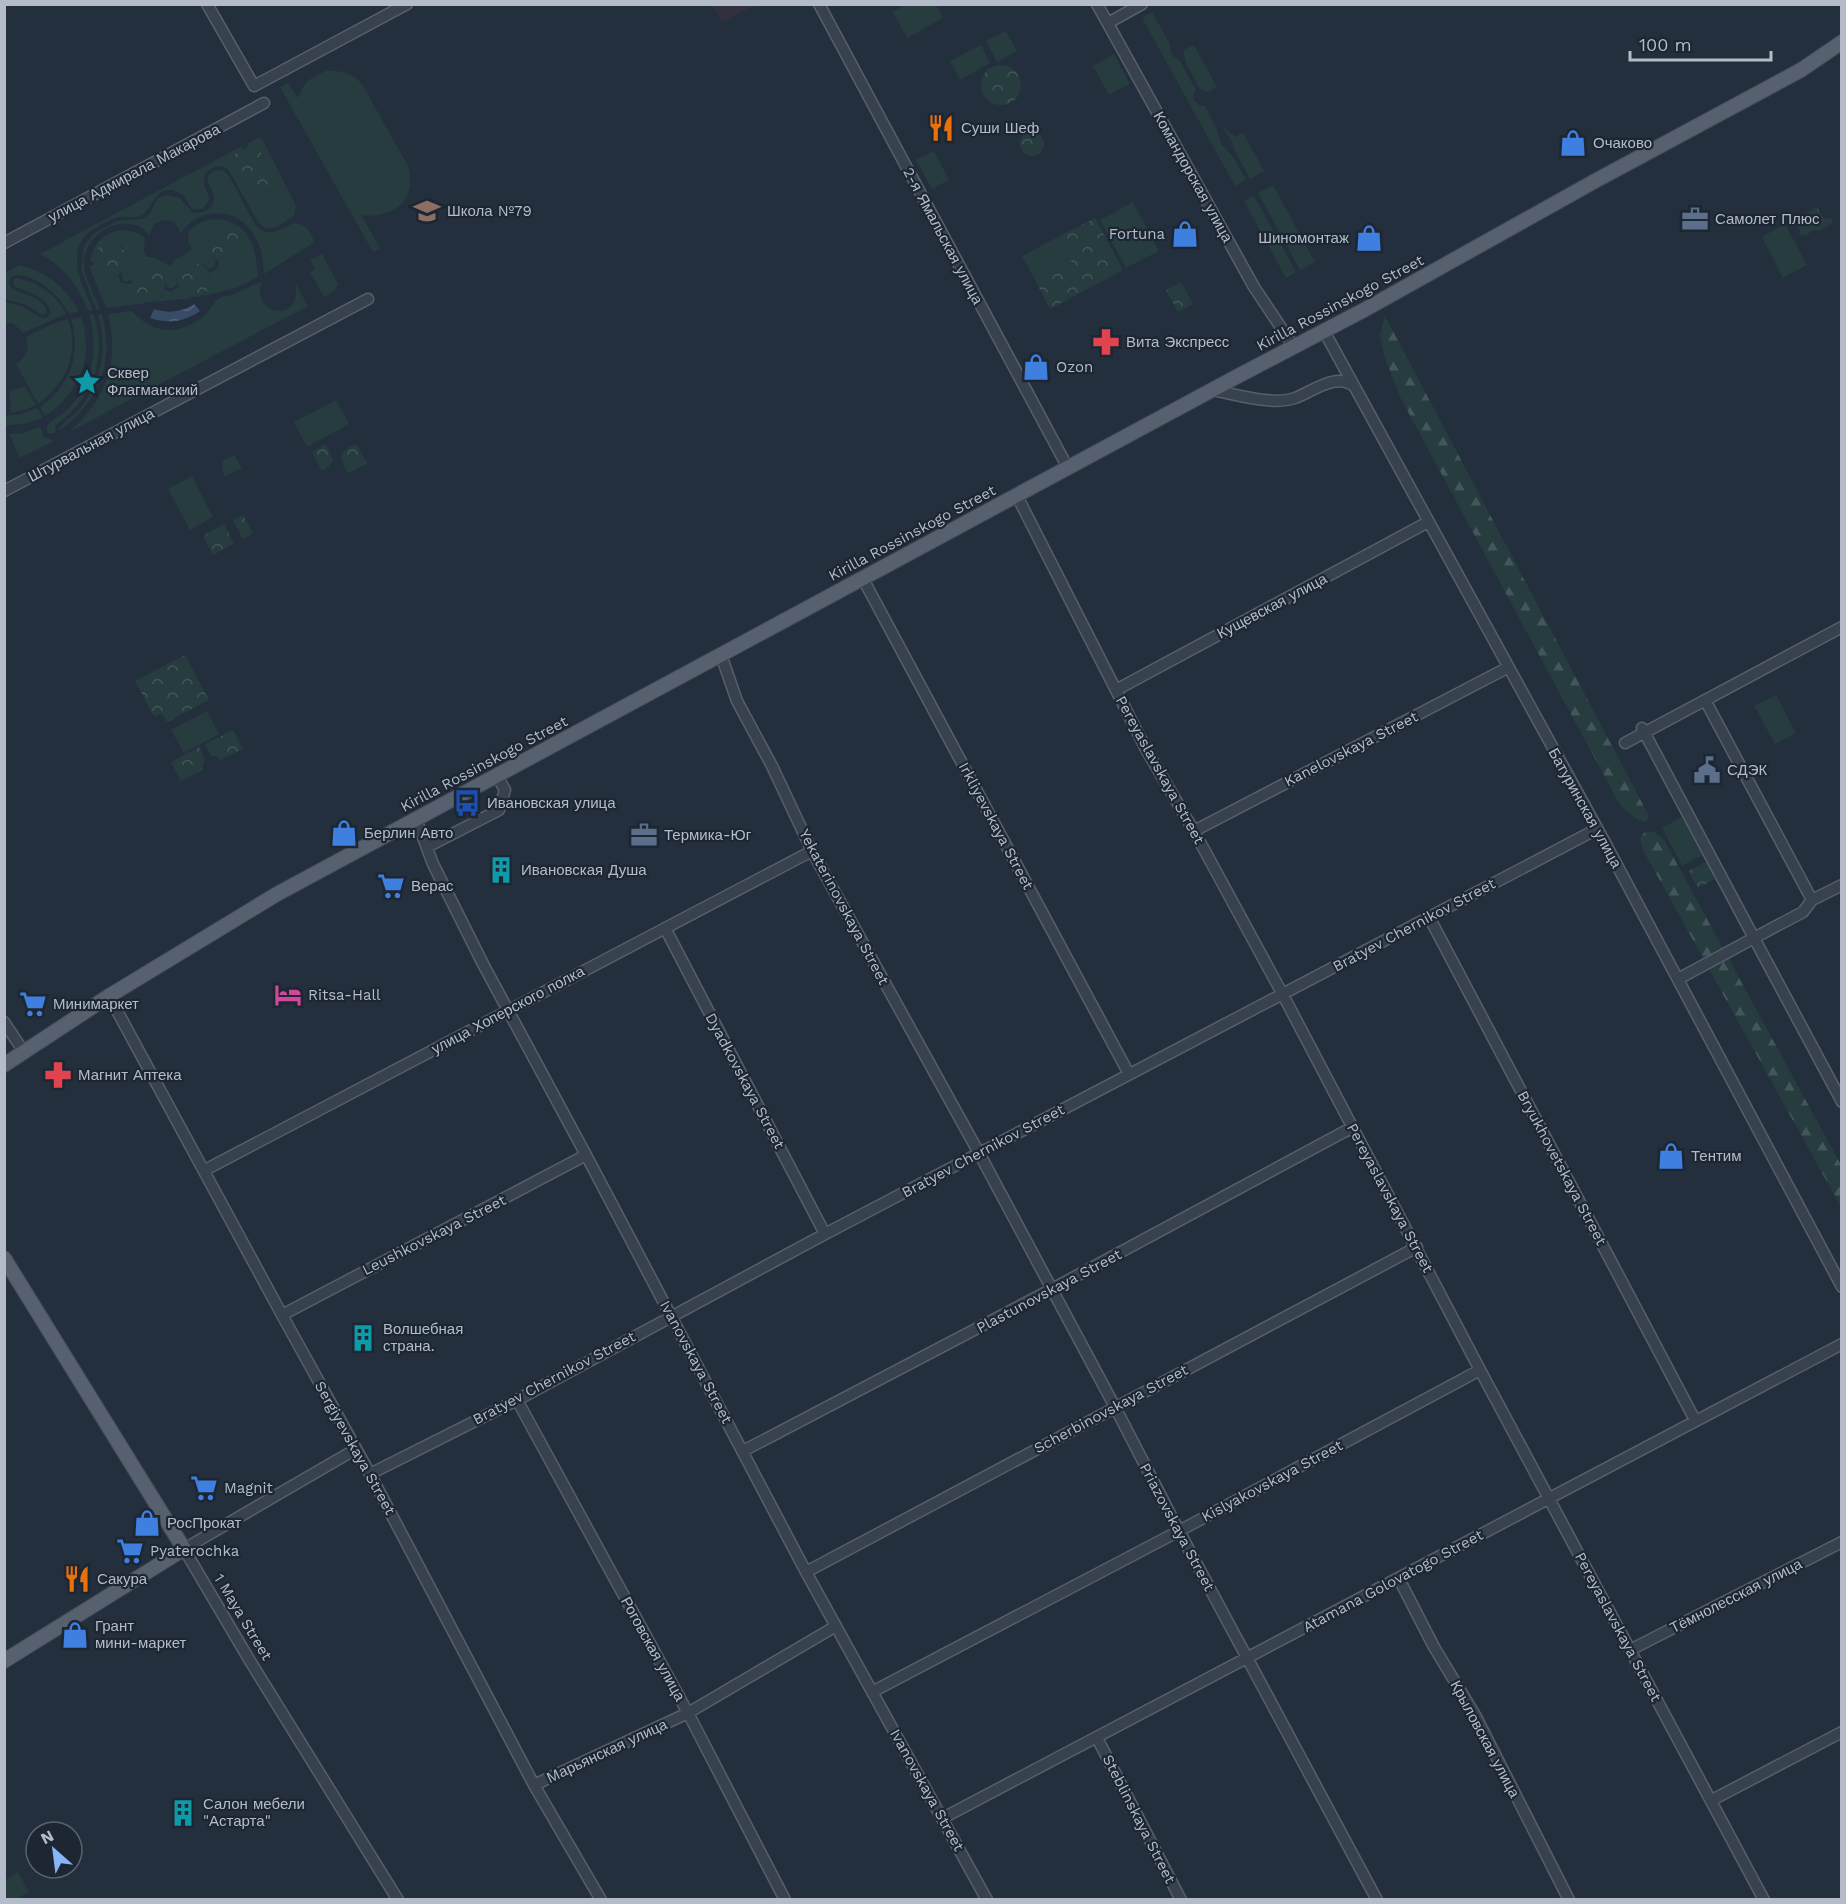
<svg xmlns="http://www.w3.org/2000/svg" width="1846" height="1904" viewBox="0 0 1846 1904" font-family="'Work Sans',sans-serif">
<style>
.medical{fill:#32303f}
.green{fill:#263c3f}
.forest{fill:url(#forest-firs)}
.park{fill:url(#park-crowns)}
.water{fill:url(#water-waves)}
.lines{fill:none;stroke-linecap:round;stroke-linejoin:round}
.minor-casing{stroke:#565f6c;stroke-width:13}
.major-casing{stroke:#414a57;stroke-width:16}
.minor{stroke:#38414e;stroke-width:10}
.major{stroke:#56606e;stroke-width:14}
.labels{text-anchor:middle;stroke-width:4.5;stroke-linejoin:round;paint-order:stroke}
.poi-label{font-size:15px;fill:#b4bcc9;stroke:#1d2633;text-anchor:start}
.street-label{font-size:15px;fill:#b4bcc9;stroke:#1d2633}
</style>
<defs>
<pattern id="forest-firs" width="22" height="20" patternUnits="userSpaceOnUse" patternTransform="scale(1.5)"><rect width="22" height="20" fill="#263c3f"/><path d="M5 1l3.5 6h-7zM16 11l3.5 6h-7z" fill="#435659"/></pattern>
<pattern id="park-crowns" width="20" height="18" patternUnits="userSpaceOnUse" patternTransform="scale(1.5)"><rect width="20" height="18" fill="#263c3f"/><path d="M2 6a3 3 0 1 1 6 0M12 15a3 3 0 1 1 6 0" fill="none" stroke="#435659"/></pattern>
<pattern id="water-waves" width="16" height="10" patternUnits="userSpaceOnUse" patternTransform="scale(1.5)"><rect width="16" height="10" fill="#394c67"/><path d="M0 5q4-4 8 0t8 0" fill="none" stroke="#53647b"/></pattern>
</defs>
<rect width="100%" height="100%" fill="#242f3e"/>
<path class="medical" d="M712,5H755L722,22Z"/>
<path class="green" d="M907,4L936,5L943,18L907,38L893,12Z
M1152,12L1169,42L1172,55L1180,61L1196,90L1193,95L1194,101L1199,105L1205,106L1217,130L1221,144L1233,157L1246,180L1235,186L1142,18Z
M1006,31L1017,51L997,62L986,41Z
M981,45L990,63L960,80L950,61Z
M1194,45L1217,87L1208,92L1200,89L1186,64L1183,50Z
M1114,54L1130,84L1109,95L1093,66Z
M326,71C341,70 352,73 362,84L408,166C418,200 393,219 361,215L380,248L373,252L280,87L288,83L298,98C303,83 312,76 326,71Z
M1221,125L1235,137L1243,133L1264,171L1250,179L1234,149L1232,141Z
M259,137L262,139L296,205L294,216L275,228H264L258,222L228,169C218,163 203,168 204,182C204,188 209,194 209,200L203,209H192C188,204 186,198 181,194C155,178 154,213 137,217C131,218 124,216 118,217C111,219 104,223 97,227C62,246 81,283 93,310L88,311C78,285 64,267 40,254L242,146L243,149L234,154L270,191L275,182L256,142L248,146L247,144Z
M934,151L949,180L932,189L916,160Z
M217,170L224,171L229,176L255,224C274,247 288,214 304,226C309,229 312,237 315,242L264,274C263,261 262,248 255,237C239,207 200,205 181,233L174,222L164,220L154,224L149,235C129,209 86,231 84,261C83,277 94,294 100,309H96L81,269L84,247L92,235L117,221L143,219L150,213L158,198L166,195L180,198L192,212C202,214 214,210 214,198C213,186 198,177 217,170Z
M1273,185L1315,262L1300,270L1258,193Z
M1254,196L1296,272L1286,278L1244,201Z
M1133,202L1159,251L1126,268L1100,220Z
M216,219C250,222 256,247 258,277L235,288L203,296C209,289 213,282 210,272L218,268L219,261H231L212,233C206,243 208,251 215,260V266L210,269L202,264L176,278L177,285L171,289L167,287L165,282L132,278L127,282L123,281C118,267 136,260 120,245L93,262L90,261C94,234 123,221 145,238L144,251L147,257H152L170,266L175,260L191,250V246L188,242L189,235L187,233C195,224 204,220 216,219Z
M1785,224L1807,265L1783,278L1762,237Z
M1058,237L1072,263L1036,282L1022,256Z
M322,254L338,284L335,291L324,297L310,272L315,269L310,260Z
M20,265C47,272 65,287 79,311L69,314C62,297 30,268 11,277L9,282L11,288C23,295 45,297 47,313L42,315L27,305L5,299V273Z
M94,265C101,274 106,280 118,275L121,283L131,284C132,293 139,300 147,303L106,308L89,266Z
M18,278C38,284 57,294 66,314L23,333L13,323H5V302L24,307L41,318H47L50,313C49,296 27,292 14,286L13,279Z
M262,281C249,316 304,325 295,282L308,306L69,432C106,400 120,362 108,314L132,311C152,334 178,336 203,317C209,312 214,302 218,299C221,296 228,296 231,295C242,291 252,286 262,281Z
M178,287L188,296L193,298L155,302L162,296L165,289L171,292Z
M102,314C115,362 99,402 59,431C60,423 71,418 77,412C101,385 108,349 98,315Z
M89,315H94C105,346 98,383 76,407C70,414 62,419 55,426V433L50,434L47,431V426C53,419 62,415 69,408C93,383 99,348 89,315Z
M81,317C95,356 79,393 45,416L40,407C70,386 82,354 71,319Z
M68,319C80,353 66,383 38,404L16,364C26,358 30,349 26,337L50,325Z
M25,386L36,405L27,409L11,413L9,391Z
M336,400L349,424L307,447L294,422Z
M37,408L43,418L27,423L5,426V416L22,414Z
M40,427L44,437L54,441L20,458L9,434H20Z
M192,476L213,517L190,530L168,489Z
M1776,695L1796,733L1775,744L1754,706Z
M207,711L219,734L184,753L171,730Z
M1682,817L1703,855L1682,866L1662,828Z
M18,1872L29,1892L15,1899H5V1880Z"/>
<path class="forest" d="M1385,316L1649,816L1646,822L1638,820L1620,805L1400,397L1384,355L1380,335Z
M1645,832H1654L1664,840L1841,1165V1207L1643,850L1640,838Z"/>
<path class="park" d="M981 85a20 20 0 1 1 40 0a20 20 0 1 1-40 0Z
M1020 144a12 12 0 1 1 24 0a12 12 0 1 1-24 0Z
M256,142L275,182L270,191C251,203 241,167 234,154Z
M1817,207L1824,219L1832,218V223L1819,231L1812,230L1806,236L1800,234V230L1794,220Z
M1095,218L1123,270L1050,309L1036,282L1072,263L1058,237Z
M208 245a17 17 0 1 1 34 0a17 17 0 1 1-34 0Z
M93 260a17 17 0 1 1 34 0a17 17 0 1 1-34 0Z
M177 280a17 17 0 1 1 34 0a17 17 0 1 1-34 0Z
M131 285a17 17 0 1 1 34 0a17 17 0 1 1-34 0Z
M1181,282L1193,304L1178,312L1166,290Z
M326,444L333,460L328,467L322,471L312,452Z
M356,444L367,463L348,473C338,456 338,453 356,444Z
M234,455L242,468L224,477L222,461Z
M243,515L253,534L243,539L233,520Z
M224,524L234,544L213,555L203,536Z
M185,655L209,700L167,722L162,713L154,717L135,681Z
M233,730L243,749L221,760L216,756H211L205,744Z
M199,747L205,759L203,764V770L181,781L171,762Z
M1706,862L1715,879L1698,888L1688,871Z"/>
<path class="water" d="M194,304L200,311C184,322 168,324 150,318L154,309C168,314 182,312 194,304Z"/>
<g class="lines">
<defs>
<path id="minor" d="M207,4L254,86L407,4
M819,4L1068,468
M1097,4L1254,287L1294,347
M1108,23L1142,4
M4,243L264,103
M1324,331L1603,839L1842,1287
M1212,390C1235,394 1273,406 1295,398C1312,392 1337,371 1355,387
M4,491L368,299
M1017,496L1147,751L1194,831L1283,995L1480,1370L1764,1900
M863,579L1129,1074
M721,655L737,701L772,766L812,851L979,1153L1115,1407L1179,1531L1377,1900
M1116,690L1428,522
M1705,700L1812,900
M1642,728L1754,938L1803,912L1812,900L1842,885
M1625,743L1842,627
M416,819L433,864L483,964L586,1155L806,1572L987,1900
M1194,831L1507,668
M427,847L499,810L505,790L497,776
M1429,917L1695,1420
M665,928L825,1234
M1678,979L1754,938L1842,1102
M109,996L282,1315L370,1474L534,1785L601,1900
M4,1022L24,1052
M205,1170L812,851
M282,1315L586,1155
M517,1400L688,1713L785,1900
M356,1449L184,1549L250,1661L398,1900
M743,1451L1052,1289L1353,1127
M370,1474L517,1400L825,1234L1597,829
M806,1572L1417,1247
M1399,1579L1434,1647L1475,1715L1569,1900
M1630,1650L1842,1542
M872,1692L1179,1531L1480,1370
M1097,1738L1181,1900
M534,1785L688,1713L836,1626
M1712,1800L1842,1732
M943,1818L1842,1344"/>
<path id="major" d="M4,1065L109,996L277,894L1238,376L1364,310L1595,181L1801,70L1842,42
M4,1258L184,1549L4,1661"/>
</defs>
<use href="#minor" class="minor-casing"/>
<use href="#major" class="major-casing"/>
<use href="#minor" class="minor"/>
<use href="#major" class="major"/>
</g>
<defs>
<symbol id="restaurant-bare" viewBox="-9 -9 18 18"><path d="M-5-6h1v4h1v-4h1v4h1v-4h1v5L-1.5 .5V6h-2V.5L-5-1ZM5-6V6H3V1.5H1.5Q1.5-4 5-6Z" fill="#e8710a" stroke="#1d2633" stroke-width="2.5" paint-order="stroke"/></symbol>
<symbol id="shop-bare" viewBox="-9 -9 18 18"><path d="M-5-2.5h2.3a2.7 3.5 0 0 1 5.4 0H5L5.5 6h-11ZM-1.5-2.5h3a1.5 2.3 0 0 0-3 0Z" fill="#3f7fe0" stroke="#1d2633" stroke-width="2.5" paint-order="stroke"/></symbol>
<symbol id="school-bare" viewBox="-9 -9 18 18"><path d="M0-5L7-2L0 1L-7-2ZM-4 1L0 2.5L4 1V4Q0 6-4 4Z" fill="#8d6e63" stroke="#1d2633" stroke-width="2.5" paint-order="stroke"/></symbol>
<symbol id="office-bare" viewBox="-9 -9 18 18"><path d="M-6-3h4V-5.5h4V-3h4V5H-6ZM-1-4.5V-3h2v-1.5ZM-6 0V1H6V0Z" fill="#5c6f8a" stroke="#1d2633" stroke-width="2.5" paint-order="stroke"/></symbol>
<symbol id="pharmacy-bare" viewBox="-9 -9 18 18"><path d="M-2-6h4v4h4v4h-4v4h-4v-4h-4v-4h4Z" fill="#e0444e" stroke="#1d2633" stroke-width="2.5" paint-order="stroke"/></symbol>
<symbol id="sight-bare" viewBox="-9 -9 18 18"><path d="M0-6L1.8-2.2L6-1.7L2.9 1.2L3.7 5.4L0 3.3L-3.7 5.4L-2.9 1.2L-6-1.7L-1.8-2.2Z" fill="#0f9aa8" stroke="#1d2633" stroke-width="2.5" paint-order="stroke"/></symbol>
<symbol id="civic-bare" viewBox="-9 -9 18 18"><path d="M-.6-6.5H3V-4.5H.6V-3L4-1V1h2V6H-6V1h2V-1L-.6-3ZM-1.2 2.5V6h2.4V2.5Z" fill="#5c6f8a" stroke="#1d2633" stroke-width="2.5" paint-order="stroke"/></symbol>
<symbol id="bus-bare" viewBox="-9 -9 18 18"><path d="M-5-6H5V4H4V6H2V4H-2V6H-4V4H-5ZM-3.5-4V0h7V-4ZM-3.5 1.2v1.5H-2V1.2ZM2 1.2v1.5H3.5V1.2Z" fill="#1a4fb4" stroke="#1d2633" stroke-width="2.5" paint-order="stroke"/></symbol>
<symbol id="building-bare" viewBox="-9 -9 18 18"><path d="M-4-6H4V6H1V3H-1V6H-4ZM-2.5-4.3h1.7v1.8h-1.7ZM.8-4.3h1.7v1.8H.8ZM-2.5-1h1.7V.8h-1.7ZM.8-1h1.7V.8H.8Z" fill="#0f9aa8" stroke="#1d2633" stroke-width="2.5" paint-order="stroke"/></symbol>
<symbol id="supermarket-bare" viewBox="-9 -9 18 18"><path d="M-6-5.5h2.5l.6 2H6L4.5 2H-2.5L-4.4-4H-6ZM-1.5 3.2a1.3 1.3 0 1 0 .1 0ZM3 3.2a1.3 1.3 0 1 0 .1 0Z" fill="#3f7fe0" stroke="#1d2633" stroke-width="2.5" paint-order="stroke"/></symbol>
<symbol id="hotel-bare" viewBox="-9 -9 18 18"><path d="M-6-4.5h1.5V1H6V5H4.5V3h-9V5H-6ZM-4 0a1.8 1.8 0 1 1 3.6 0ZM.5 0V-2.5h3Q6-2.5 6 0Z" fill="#d1479c" stroke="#1d2633" stroke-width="2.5" paint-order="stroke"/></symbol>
</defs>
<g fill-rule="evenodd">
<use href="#restaurant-bare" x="922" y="109" width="38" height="38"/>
<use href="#shop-bare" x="1554" y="124" width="38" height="38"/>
<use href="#school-bare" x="408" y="192" width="38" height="38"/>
<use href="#office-bare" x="1676" y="200" width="38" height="38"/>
<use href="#shop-bare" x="1166" y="215" width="38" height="38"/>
<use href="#shop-bare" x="1350" y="219" width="38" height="38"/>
<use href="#pharmacy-bare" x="1087" y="323" width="38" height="38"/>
<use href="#shop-bare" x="1017" y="348" width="38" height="38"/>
<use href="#sight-bare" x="68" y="363" width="38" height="38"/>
<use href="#civic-bare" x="1688" y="751" width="38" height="38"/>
<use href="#bus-bare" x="448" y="784" width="38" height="38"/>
<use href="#shop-bare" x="325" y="814" width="38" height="38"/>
<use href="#office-bare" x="625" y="816" width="38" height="38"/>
<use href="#building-bare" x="482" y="851" width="38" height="38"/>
<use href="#supermarket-bare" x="372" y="867" width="38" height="38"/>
<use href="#hotel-bare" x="269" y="976" width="38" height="38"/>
<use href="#supermarket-bare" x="14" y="985" width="38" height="38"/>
<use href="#pharmacy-bare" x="39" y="1056" width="38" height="38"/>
<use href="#shop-bare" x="1652" y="1137" width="38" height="38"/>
<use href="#building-bare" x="344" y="1319" width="38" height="38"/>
<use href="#supermarket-bare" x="185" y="1469" width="38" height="38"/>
<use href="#shop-bare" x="128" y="1504" width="38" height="38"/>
<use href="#supermarket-bare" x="111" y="1532" width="38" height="38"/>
<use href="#restaurant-bare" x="58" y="1560" width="38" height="38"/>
<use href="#shop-bare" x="56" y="1616" width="38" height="38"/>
<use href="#building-bare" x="164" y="1794" width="38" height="38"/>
</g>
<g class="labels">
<g class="poi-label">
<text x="961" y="133">Суши Шеф</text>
<text x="1593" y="148">Очаково</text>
<text x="447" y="216">Школа №79</text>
<text x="1715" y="224">Самолет Плюс</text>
<text x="1165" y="239" text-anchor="end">Fortuna</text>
<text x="1349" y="243" text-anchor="end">Шиномонтаж</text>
<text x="1126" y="347">Вита Экспресс</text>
<text x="1056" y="372">Ozon</text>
<text x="107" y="378">Сквер<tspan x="107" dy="17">Флагманский</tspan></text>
<text x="1727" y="775">СДЭК</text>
<text x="487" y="808">Ивановская улица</text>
<text x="364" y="838">Берлин Авто</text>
<text x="664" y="840">Термика-Юг</text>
<text x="521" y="875">Ивановская Душа</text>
<text x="411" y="891">Верас</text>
<text x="308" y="1000">Ritsa-Hall</text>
<text x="53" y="1009">Минимаркет</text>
<text x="78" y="1080">Магнит Аптека</text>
<text x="1691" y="1161">Тентим</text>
<text x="383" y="1334">Волшебная<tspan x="383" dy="17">страна.</tspan></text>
<text x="224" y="1493">Magnit</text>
<text x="167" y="1528">РосПрокат</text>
<text x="150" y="1556">Pyaterochka</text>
<text x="97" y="1584">Сакура</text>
<text x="95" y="1631">Грант<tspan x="95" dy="17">мини-маркет</tspan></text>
<text x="203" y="1809">Салон мебели<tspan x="203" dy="17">"Астарта"</tspan></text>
</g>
<g class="street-label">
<text transform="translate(134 173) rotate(-28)" y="5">улица Адмирала Макарова</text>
<text transform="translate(1193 177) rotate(61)" y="5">Командорская улица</text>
<text transform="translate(943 236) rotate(62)" y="5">2-я Ямальская улица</text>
<text transform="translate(1340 303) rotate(-28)" y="5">Kirilla Rossinskogo Street</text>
<text transform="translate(91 445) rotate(-28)" y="5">Штурвальная улица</text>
<text transform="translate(912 533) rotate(-28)" y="5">Kirilla Rossinskogo Street</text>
<text transform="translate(1272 606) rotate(-28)" y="5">Кущевская улица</text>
<text transform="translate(1351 749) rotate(-27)" y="5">Kanelovskaya Street</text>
<text transform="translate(484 764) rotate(-28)" y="5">Kirilla Rossinskogo Street</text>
<text transform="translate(1160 770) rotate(61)" y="5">Pereyaslavskaya Street</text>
<text transform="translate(1585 808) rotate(61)" y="5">Батуринская улица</text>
<text transform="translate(996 826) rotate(62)" y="5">Irkliyevskaya Street</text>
<text transform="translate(844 907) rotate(62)" y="5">Yekaterinovskaya Street</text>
<text transform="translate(1414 925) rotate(-28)" y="5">Bratyev Chernikov Street</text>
<text transform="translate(508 1010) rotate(-28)" y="5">улица Хоперского полка</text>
<text transform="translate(745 1081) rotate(62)" y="5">Dyadkovskaya Street</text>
<text transform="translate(983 1151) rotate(-28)" y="5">Bratyev Chernikov Street</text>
<text transform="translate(1562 1168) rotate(62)" y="5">Bryukhovetskaya Street</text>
<text transform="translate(1390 1198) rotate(62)" y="5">Pereyaslavskaya Street</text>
<text transform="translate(434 1235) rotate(-27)" y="5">Leushkovskaya Street</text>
<text transform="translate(1049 1291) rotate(-28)" y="5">Plastunovskaya Street</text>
<text transform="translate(696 1362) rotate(62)" y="5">Ivanovskaya Street</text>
<text transform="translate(554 1378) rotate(-28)" y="5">Bratyev Chernikov Street</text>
<text transform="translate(1111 1409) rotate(-28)" y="5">Scherbinovskaya Street</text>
<text transform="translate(355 1448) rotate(61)" y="5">Sergiyevskaya Street</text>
<text transform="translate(1272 1481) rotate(-28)" y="5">Kislyakovskaya Street</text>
<text transform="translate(1177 1527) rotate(62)" y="5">Priazovskaya Street</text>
<text transform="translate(1393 1581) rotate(-28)" y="5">Atamana Golovatogo Street</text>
<text transform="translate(1736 1596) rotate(-27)" y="5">Тёмнолесская улица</text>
<text transform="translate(243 1617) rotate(59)" y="5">1 Maya Street</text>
<text transform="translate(1618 1627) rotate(62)" y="5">Pereyaslavskaya Street</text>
<text transform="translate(653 1649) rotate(61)" y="5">Роговская улица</text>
<text transform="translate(1485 1739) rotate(62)" y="5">Крыловская улица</text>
<text transform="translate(607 1751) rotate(-25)" y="5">Марьянская улица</text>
<text transform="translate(927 1790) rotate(61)" y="5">Ivanovskaya Street</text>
<text transform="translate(1139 1819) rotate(63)" y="5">Steblinskaya Street</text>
</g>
</g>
<rect width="1846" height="1904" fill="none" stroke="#b4bcc9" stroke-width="12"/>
<g transform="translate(54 1850) rotate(332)"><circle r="28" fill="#1d2633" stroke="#59626f" stroke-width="1.5"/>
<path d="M0-4.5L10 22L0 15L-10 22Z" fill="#8ab4f8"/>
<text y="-9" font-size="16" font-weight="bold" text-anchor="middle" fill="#b4bcc9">N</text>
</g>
<path d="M1630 51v9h141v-9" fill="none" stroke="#b4bcc9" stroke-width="3"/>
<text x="1639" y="51" font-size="18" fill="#b4bcc9" stroke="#1d2633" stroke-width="4.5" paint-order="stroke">100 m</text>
</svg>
